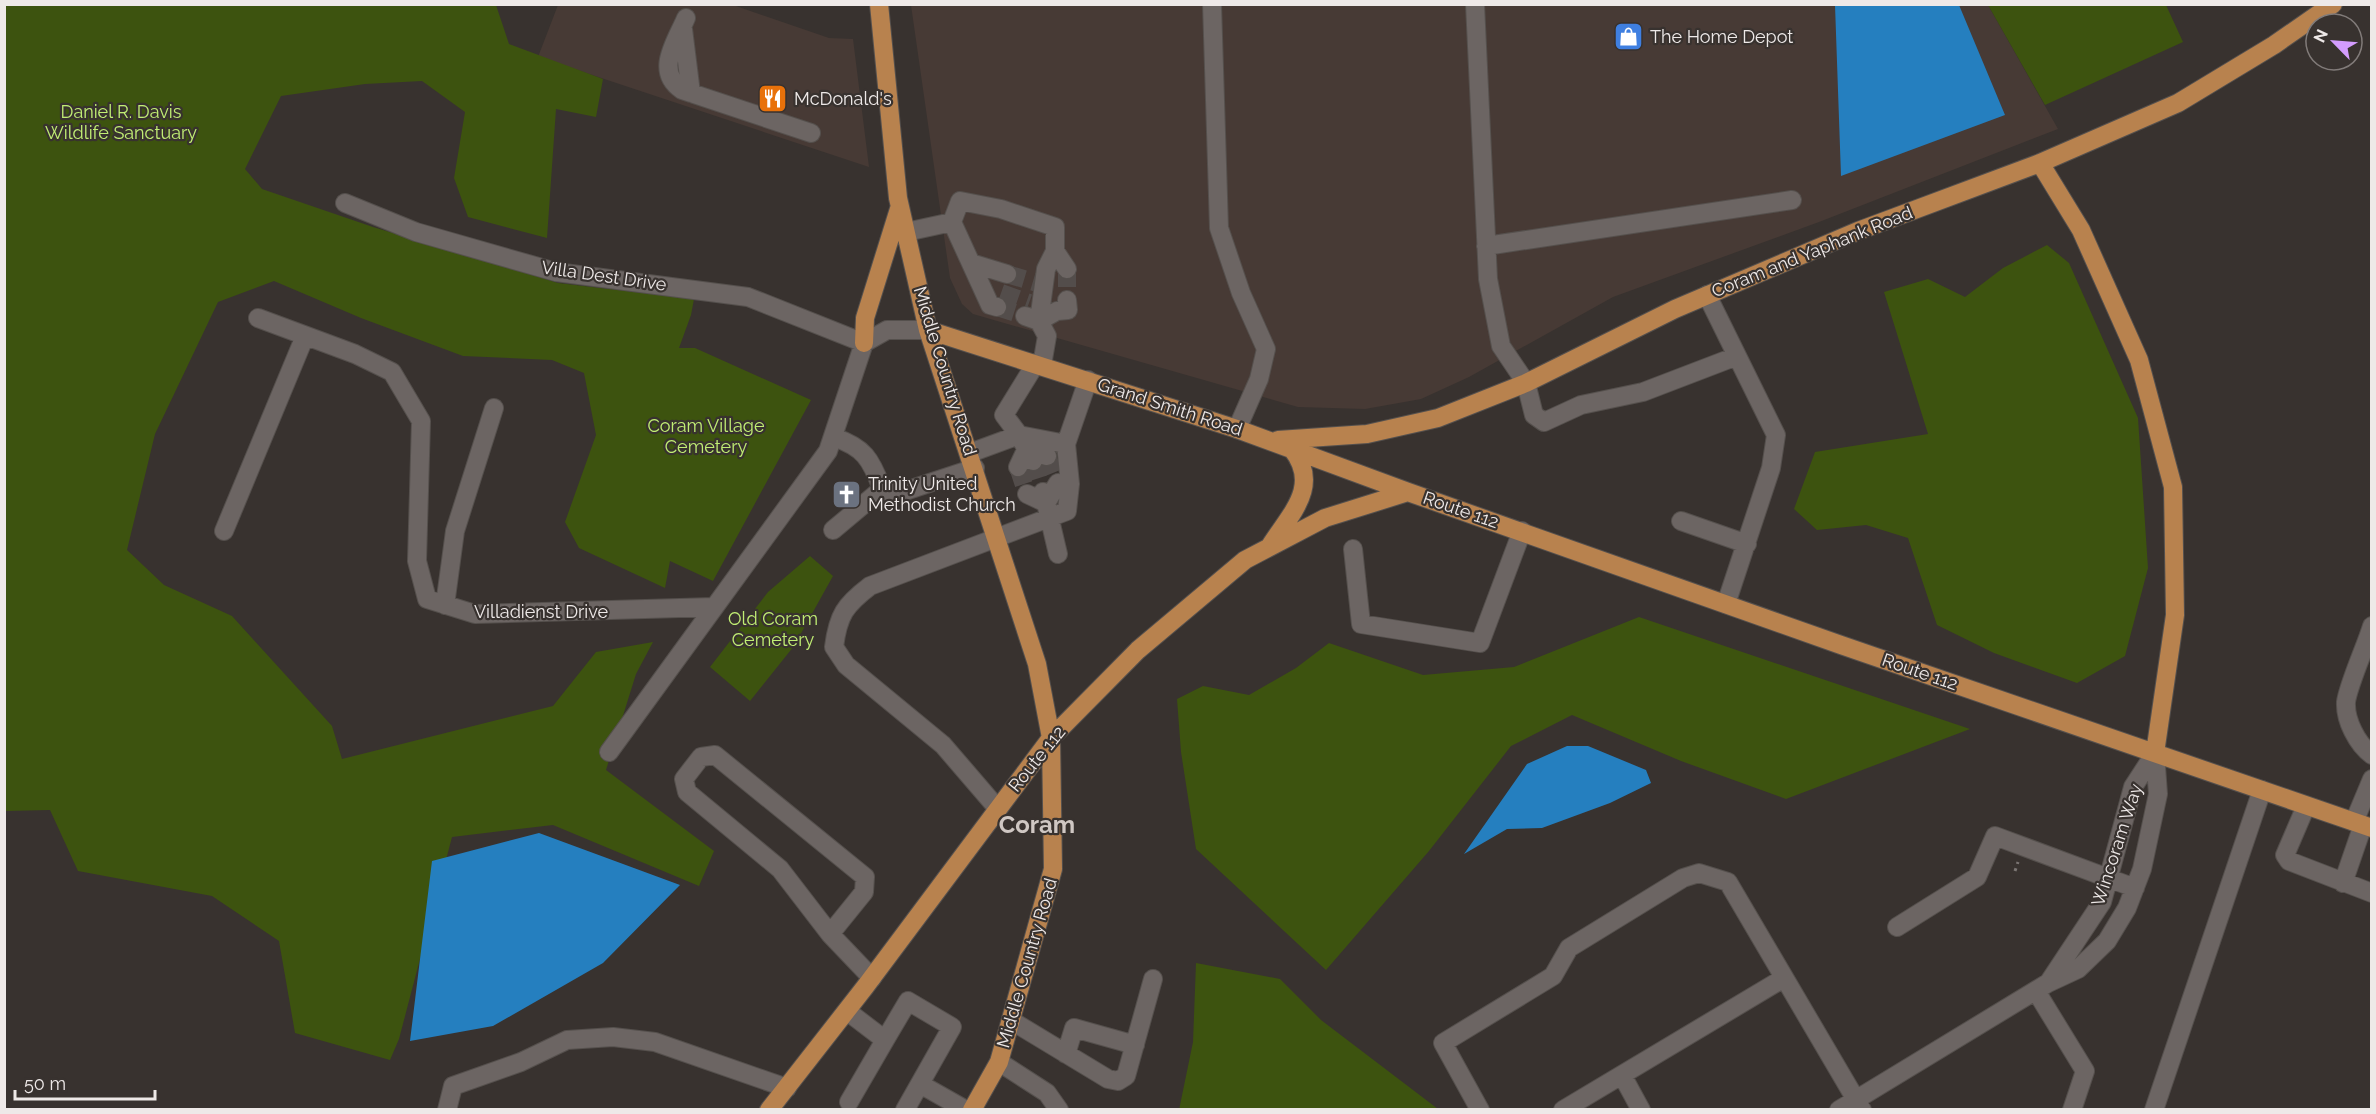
<svg xmlns="http://www.w3.org/2000/svg" width="2376" height="1114" viewBox="0 0 2376 1114" font-family="Raleway,sans-serif">
<style>
.built{fill:#473a35}
.green{fill:#3d530f}
.water{fill:#257fbf}
.lines{fill:none;stroke-linecap:round;stroke-linejoin:round}
.minor-tunnel{stroke:#534d4b;stroke-width:18;stroke-dasharray:18 9;stroke-linecap:butt}
.minor-casing{stroke:#55504d;stroke-width:20}
.major-casing{stroke:#55504d;stroke-width:20}
.path{stroke:#7c7674;stroke-width:3;stroke-dasharray:3 4.5;stroke-linecap:butt}
.minor{stroke:#6c6563;stroke-width:18}
.major{stroke:#b8824e;stroke-width:18}
.labels{text-anchor:middle;stroke-width:4.5;stroke-linejoin:round;paint-order:stroke}
.poi-label{font-size:18px;fill:#eee9e8;stroke:#38322f;text-anchor:start}
.park-label{font-size:18px;fill:#c1ee74;stroke:#38322f}
.street-label{font-size:18px;fill:#eee9e8;stroke:#38322f}
.district-label{font-size:24px;font-weight:bold;fill:#cfc7c3;stroke:#38322f}
</style>
<rect width="100%" height="100%" fill="#38322f"/>
<path class="built" d="M558,5H733L829,38L853,39L869,167L538,57Z
M911,5H1988L2058,129L1819,222L1613,297L1469,377L1421,399L1365,409L1298,407L973,314L962,304L950,278Z"/>
<path class="green" d="M4,5H496L509,44L603,79L596,117L556,109L547,238L468,217L454,178L465,112L422,81L365,84L281,96L245,169L262,189L373,227L558,283L694,299L691,315L679,348H695L811,400L713,581L670,561L665,588L579,548L565,522L596,435L584,373L552,360L463,356L361,318L274,281L218,302L155,434L127,550L164,585L232,616L332,726L342,759L553,706L596,652L653,642L636,674L606,770L714,851L699,886L553,825L452,837L399,1039L390,1060L295,1033L279,941L212,896L78,871L50,810L5,811Z
M1988,5H2166L2183,42L2045,105Z
M2047,245L2069,263L2138,418L2148,568L2125,656L2077,683L1994,653L1937,625L1908,538L1866,525L1817,530L1794,509L1815,452L1928,434L1884,292L1928,279L1965,297L2003,268Z
M810,556L833,576L794,646L750,701L710,667L768,592Z
M1639,617L1970,729L1786,799L1681,761L1572,715L1511,746L1429,851L1326,970L1196,849L1181,752L1177,699L1203,686L1249,695L1296,668L1329,643L1423,675L1514,667Z
M1196,963L1280,979L1321,1020L1438,1109L1179,1110L1193,1042Z"/>
<path class="water" d="M1835,5H1959L2005,115L1841,176Z
M1567,746H1588L1646,770L1651,783L1610,803L1542,828L1507,829L1464,854L1527,764Z
M539,833L680,885L603,963L493,1026L410,1041L432,861Z"/>
<g class="lines">
<path class="minor-tunnel" d="M1067,269V300
M1007,274L1044,285
M1001,293L1029,303
M997,307L1025,316
M1047,456L1058,483
M1033,461L1042,489
M1018,467L1027,494"/>
<defs>
<path id="minor" d="M1212,4L1219,228L1241,293L1266,349L1259,379L1237,429
M1475,4L1488,279L1501,346L1526,383L1534,415L1544,422L1581,405L1643,392L1737,356
M686,18C676,42 654,71 682,90L811,133
M683,29L691,93
M345,203L416,232L556,272L748,297L864,343
M952,222L990,305L997,307
M906,232L952,222L960,201L1001,209L1055,227V251L1046,269L1039,321L1047,336L1042,365
M1486,246L1792,200
M1055,251L1067,269
M971,263L1007,274
M1707,295L1776,435L1771,468L1726,604
M1025,316L1039,321L1057,311L1068,310L1067,300
M258,318L355,354L392,372L421,421L417,561L427,599L475,614L714,607
M833,437C864,447 871,459 882,489L896,494L975,468
M1066,444L1088,380
M970,453L1019,435L1033,461
M1018,467L1026,450L1047,456
M1043,492L1046,503L1058,483
M1027,494L1046,503L1058,554
M1681,521L1747,544
M833,530L882,489
M224,531L305,336
M1353,549L1361,624L1480,643L1522,531
M445,605L455,531L494,408
M2372,626C2366,646 2348,685 2346,702C2345,720 2357,744 2372,755
M609,752L828,451L864,343L887,330H928
M2306,806L2285,855L2289,861L2372,893
M998,809L943,745L846,665L834,647C838,615 845,605 870,586L1067,511L1070,484L1066,444L1019,435L1004,415L1036,363
M2354,822L2372,779
M2343,883L2363,825
M1897,927L1977,877L1995,836L2135,888
M830,934L864,892L865,877L715,755L701,757L684,779L687,792L780,869L830,934L872,978
M2049,982L2102,902L2133,787L2155,753
M2036,991L2085,1071L2072,1110
M847,1011L885,1040L849,1102
M1012,1021L1108,1079L1118,1081L1126,1076L1153,979
M885,1040L908,1001L952,1027L905,1110
M1066,1054L1074,1028L1135,1045
M999,1062L1047,1093L1059,1110
M1622,1075L1641,1110
M920,1084L966,1110
M447,1110L453,1086L521,1062L567,1040L613,1037L655,1042L787,1088
M1480,1110L1443,1043L1553,976L1569,948L1683,878L1699,873L1728,882L1862,1110
M1563,1110L1784,978
M1839,1110L2048,983L2078,969L2107,941L2127,908L2142,869L2158,794L2155,753
M2154,1110L2262,790"/>
<path id="major" d="M879,4L898,198L928,330L1037,664L1051,738L1053,869L999,1062L972,1110
M2040,163L2081,230L2139,360L2173,487L2175,615L2155,753
M928,330L1237,429L1408,492L1841,645L2372,828
M864,343L865,318L899,209
M1278,440L1367,434L1438,418L1526,383L1675,309L1858,231L2040,163L2178,103L2274,45L2333,4
M1270,546C1291,513 1321,486 1292,449
M769,1110L865,987L1051,738L1138,650L1245,560L1325,518L1408,492"/>
</defs>
<use href="#minor" class="minor-casing"/>
<use href="#major" class="major-casing"/>
<path class="path" d="M2015,871L2018,862"/>
<use href="#minor" class="minor"/>
<use href="#major" class="major"/>
</g>
<defs>
<symbol id="shop-square" viewBox="-11 -11 22 22"><rect x="-9" y="-9" width="18" height="18" rx="4" fill="#3f7fe0" stroke="#38322f"/><path d="M-5-2.5h2.3a2.7 3.5 0 0 1 5.4 0H5L5.5 6h-11ZM-1.5-2.5h3a1.5 2.3 0 0 0-3 0Z" fill="#fff"/></symbol>
<symbol id="restaurant-square" viewBox="-11 -11 22 22"><rect x="-9" y="-9" width="18" height="18" rx="4" fill="#e8710a" stroke="#38322f"/><path d="M-5-6h1v4h1v-4h1v4h1v-4h1v5L-1.5 .5V6h-2V.5L-5-1ZM5-6V6H3V1.5H1.5Q1.5-4 5-6Z" fill="#fff"/></symbol>
<symbol id="church-square" viewBox="-11 -11 22 22"><rect x="-9" y="-9" width="18" height="18" rx="4" fill="#6b7280" stroke="#38322f"/><path d="M-1.2-6h2.4v3.5h3.3v2.4h-3.3V6h-2.4V-.1h-3.3v-2.4h3.3Z" fill="#fff"/></symbol>
</defs>
<g fill-rule="evenodd">
<use href="#shop-square" x="1612" y="20" width="33" height="33"/>
<use href="#restaurant-square" x="756" y="82" width="33" height="33"/>
<use href="#church-square" x="830" y="478" width="33" height="33"/>
</g>
<g class="labels">
<g class="poi-label">
<text x="1650" y="43">The Home Depot</text>
<text x="794" y="105">McDonald's</text>
<text x="868" y="490">Trinity United<tspan x="868" dy="21">Methodist Church</tspan></text>
</g>
<g class="park-label">
<text x="121" y="118">Daniel R. Davis<tspan x="121" dy="21">Wildlife Sanctuary</tspan></text>
<text x="706" y="432">Coram Village<tspan x="706" dy="21">Cemetery</tspan></text>
<text x="773" y="625">Old Coram<tspan x="773" dy="21">Cemetery</tspan></text>
</g>
<g class="street-label">
<text transform="translate(1812 252) rotate(-22)" y="6">Coram and Yaphank Road</text>
<text transform="translate(604 276) rotate(8)" y="6">Villa Dest Drive</text>
<text transform="translate(945 371) rotate(73)" y="6">Middle Country Road</text>
<text transform="translate(1170 407) rotate(18)" y="6">Grand Smith Road</text>
<text transform="translate(1461 510) rotate(19)" y="6">Route 112</text>
<text x="541" y="618">Villadienst Drive</text>
<text transform="translate(1920 672) rotate(19)" y="6">Route 112</text>
<text transform="translate(1037 759) rotate(-51)" y="6">Route 112</text>
<text transform="translate(2117 845) rotate(-72)" y="6">Wincoram Way</text>
<text transform="translate(1027 963) rotate(-74)" y="6">Middle Country Road</text>
</g>
<g class="district-label">
<text x="1037" y="833">Coram</text>
</g>
</g>
<rect width="2376" height="1114" fill="none" stroke="#eee9e8" stroke-width="12"/>
<g transform="translate(2334 42) rotate(295)"><circle r="28" fill="#38322f" stroke="#817b79" stroke-width="1.5"/>
<path d="M0-4.5L10 22L0 15L-10 22Z" fill="#d39cfd"/>
<text y="-9" font-size="16" font-weight="bold" text-anchor="middle" fill="#eee9e8">N</text>
</g>
<path d="M15 1090v9h140v-9" fill="none" stroke="#eee9e8" stroke-width="3"/>
<text x="24" y="1090" font-size="18" fill="#eee9e8" stroke="#38322f" stroke-width="4.5" paint-order="stroke">50 m</text>
</svg>
